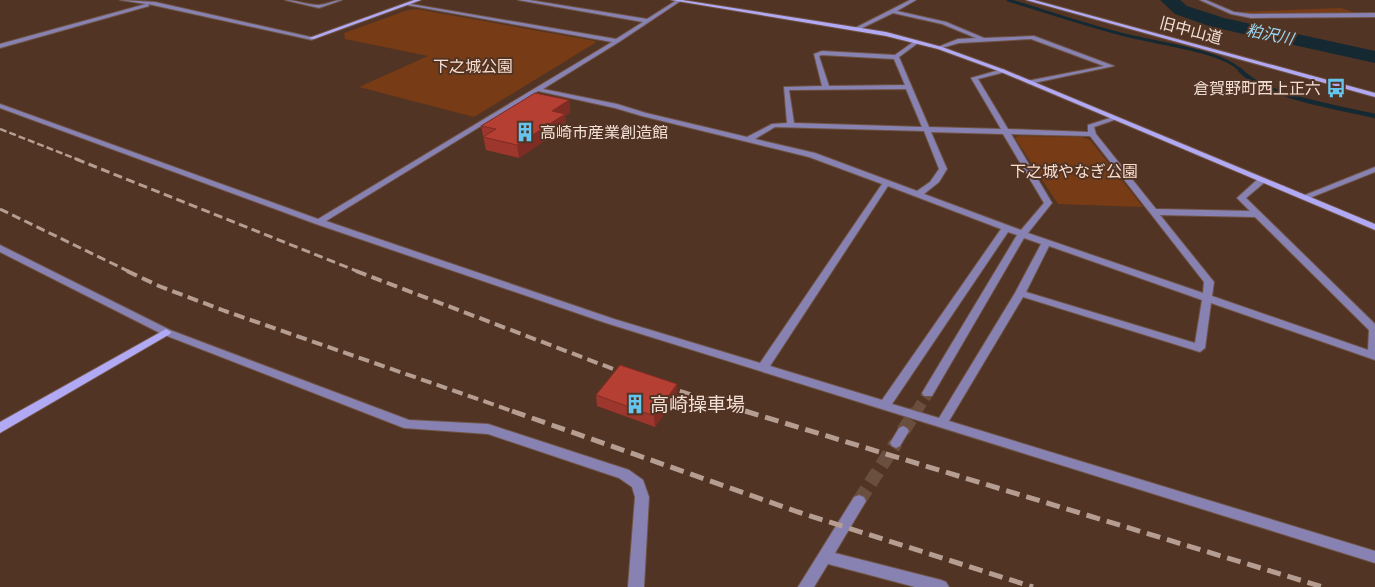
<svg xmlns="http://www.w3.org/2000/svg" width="1375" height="587" viewBox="0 0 1375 587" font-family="Jost,'Noto Sans JP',sans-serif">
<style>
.green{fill:#773b16}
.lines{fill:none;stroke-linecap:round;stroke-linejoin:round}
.stream-far1{stroke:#152933;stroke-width:3}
.stream{stroke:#152933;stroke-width:4.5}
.river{fill:#152933;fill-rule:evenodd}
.street-tunnel-far1{stroke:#6a4e3e;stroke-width:11;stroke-dasharray:11 5.5;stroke-linecap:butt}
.street-tunnel{stroke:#6a4e3e;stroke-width:14;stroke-dasharray:14 7;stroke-linecap:butt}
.street-casing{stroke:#6f5344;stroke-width:2}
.secondary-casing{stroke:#6f5344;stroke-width:2}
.street{fill:#8782b1;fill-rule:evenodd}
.secondary{fill:#b2a9f4;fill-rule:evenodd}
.rail-far3{stroke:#b59e91;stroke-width:2.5;stroke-dasharray:7 3;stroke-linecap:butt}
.rail-far2{stroke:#b59e91;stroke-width:3;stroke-dasharray:9 4.5;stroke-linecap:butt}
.rail-far1{stroke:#b59e91;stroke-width:4;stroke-dasharray:11 5.5;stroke-linecap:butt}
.rail{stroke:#b59e91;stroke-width:5;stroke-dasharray:14 7;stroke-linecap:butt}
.wall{fill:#9d362c}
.shaded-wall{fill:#7f2c24}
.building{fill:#b63f33;stroke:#7f2c24}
.labels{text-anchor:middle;stroke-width:4;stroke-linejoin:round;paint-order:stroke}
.far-street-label{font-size:16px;fill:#f1ded4;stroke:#523424}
.far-water-label{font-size:16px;font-style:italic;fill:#9ad7f4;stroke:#523424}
.far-park-label{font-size:16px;fill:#f8dccd;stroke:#523424}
.far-poi-label{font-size:16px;fill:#f1ded4;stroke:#523424;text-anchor:end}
.poi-label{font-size:19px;fill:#f1ded4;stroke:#523424;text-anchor:start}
</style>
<rect width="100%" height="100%" fill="#523424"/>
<path class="green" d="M1341,8L1356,13L1254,14L1239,12Z
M416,9L595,41V43L474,117L359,87L428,56L345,39L344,33L408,10Z
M1019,136L1082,137L1090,140L1143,207L1058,204L1015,138Z"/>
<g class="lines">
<path class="stream-far1" d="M1008,0C1048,12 1088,26 1129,36C1157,43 1223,51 1241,71"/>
<path class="stream" d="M1240,70C1263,96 1340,108 1375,116"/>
<path class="river" d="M1160,0H1180L1187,6L1224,18L1375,51V63L1212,27L1175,14Z"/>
<path class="street-tunnel-far1" d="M916,412L928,393"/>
<path class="street-tunnel" d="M903,431L916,411
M859,501L896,443"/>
<defs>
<path id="street" d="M120,0L155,2L315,38L312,40L148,4L149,6L0,48V44L146,4Z
M285,0C296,0 307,5 318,5C326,5 334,0 342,0L319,8Z
M518,0H529L647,19L677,0H682L619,42L543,89L617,104L646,113L747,137L772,124L787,123L784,87L822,86L814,54L822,51L895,55L916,40L919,42L918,43L899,57L929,127L1001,129L971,78L1003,69L1005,70V72L978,79L1008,129L1088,132V125L1113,117H1117V119L1094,127L1096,134L1156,209L1250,211L1237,198L1259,178H1265V182L1246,198L1375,324V360L1211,303L1205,348L1200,352L1023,297L949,421L1375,551V563L606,323L316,224L0,108V104L318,219L612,42L407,5L405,3L616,39L643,22ZM822,55L894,59L905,85L829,86L819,56ZM906,89L922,127L794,123L789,90ZM538,91L615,108L642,116L809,157L882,184L760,363L614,319L326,221ZM775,127L924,131L939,169L930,182L917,191L815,153L755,139ZM931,132L1003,134L1044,203L1021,230L924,194L939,182L947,169ZM1011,134L1090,136L1204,282L1203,293L1028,233L1052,203ZM888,186L1001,229L882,400L770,366ZM1160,215L1255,217L1369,330L1368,350L1212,296L1214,282ZM1008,232L1017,235L922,393L924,396H932L1024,238L1041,244L1015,293L939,418L892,404ZM1049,246L1202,300L1195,343L1026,292Z
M910,0H916L897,11L946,22L984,38L1034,36L1114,66L1029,84L1026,82L1027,81L1104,66L1031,39L959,43L938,49V47L958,39L976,38L942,24L893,13L860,29L855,28Z
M1200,0H1206L1234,12L1251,14L1375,13V17L1251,18L1231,14Z
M1375,167V172L1307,199H1304L1300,197Z
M0,245L170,330L409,420L488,424L629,470L643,480L649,497L644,587H628L635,497L632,487L619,478L488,434L404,428L162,334L0,252Z
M903,426L907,428L909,431L900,446L896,448L892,446L890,443L899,428Z
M859,495L864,497L866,501L835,553L941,580L946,582L949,587H915L828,564L814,587H798L854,497Z"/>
<path id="secondary" d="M414,0H421L314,39L309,38Z
M671,0H682L886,32L942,47L1005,70L1375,224V230L1001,72L938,49L886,36Z
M1026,0H1034L1375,93V97Z
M166,329L171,332L170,334L0,433V422Z"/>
</defs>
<use href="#street" class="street-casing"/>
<use href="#secondary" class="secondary-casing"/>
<use href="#street" class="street"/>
<use href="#secondary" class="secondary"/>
<path class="rail-far3" d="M0,129L79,160"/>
<path class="rail-far2" d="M76,159L359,272
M0,209L130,272"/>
<path class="rail-far1" d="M127,271L159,286L225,311L515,412
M356,271L629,375
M664,386L749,412"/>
<path class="rail" d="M512,411L798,512L1033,587
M745,411L1323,587"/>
</g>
<path class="wall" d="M569,100L570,112L565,116L566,126L519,158L486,150L481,126Z
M596,395H677L655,427L597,406Z"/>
<path class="shaded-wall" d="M569,100L570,112L565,116L566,126L519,158L517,145L552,111Z
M677,384V395L655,427L654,416Z"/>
<path class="building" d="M535,93L569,100L552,111L565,114L517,145L483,137L496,129L481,126Z
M620,365L677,384L654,416L596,395Z"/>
<defs>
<symbol id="bus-bare" viewBox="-9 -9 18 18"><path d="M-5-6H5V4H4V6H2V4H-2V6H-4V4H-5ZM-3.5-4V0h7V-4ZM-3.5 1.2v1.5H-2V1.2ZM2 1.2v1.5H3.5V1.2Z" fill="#65c5ef" stroke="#523424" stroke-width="2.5" paint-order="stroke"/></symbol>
<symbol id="building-bare" viewBox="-9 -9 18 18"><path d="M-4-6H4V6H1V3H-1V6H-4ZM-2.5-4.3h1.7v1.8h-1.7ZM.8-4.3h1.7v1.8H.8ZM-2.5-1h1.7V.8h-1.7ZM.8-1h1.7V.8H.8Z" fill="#65c5ef" stroke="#523424" stroke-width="2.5" paint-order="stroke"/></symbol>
</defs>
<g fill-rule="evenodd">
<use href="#bus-bare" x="1322" y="74" width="28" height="28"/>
<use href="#building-bare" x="511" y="118" width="28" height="28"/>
<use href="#building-bare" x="621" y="390" width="28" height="28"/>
</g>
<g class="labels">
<g class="far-street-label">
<text transform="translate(1191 30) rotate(15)" y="6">旧中山道</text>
</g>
<g class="far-water-label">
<text transform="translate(1270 34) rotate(12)" y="6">粕沢川</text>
</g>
<g class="far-park-label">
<text x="473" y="72">下之城公園</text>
<text x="1074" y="177">下之城やなぎ公園</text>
</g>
<g class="far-poi-label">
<text x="1321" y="94">倉賀野町西上正六</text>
<text x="540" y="138" text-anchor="start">高崎市産業創造館</text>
</g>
<g class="poi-label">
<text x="650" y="411">高崎操車場</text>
</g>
</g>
</svg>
